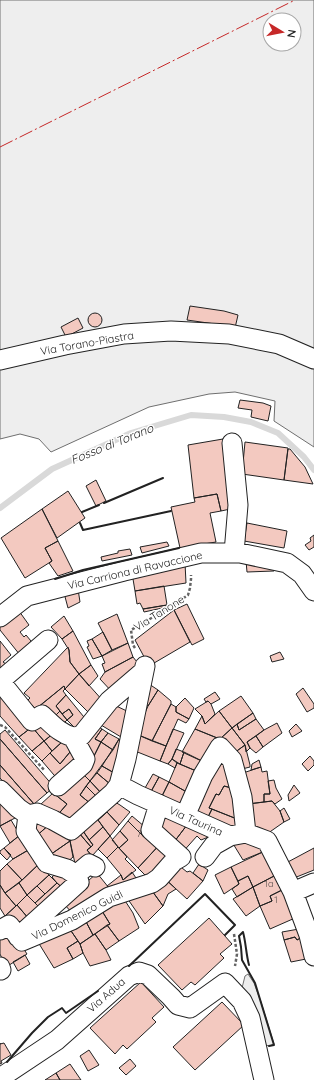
<svg xmlns="http://www.w3.org/2000/svg" width="314" height="1080" viewBox="0 0 314 1080" font-family="Quicksand,sans-serif">
<style>
.green{fill:#eee;stroke:#6f6f6f;fill-rule:evenodd}
.parking{fill:#ededed;stroke:#6f6f6f}
.lines{fill:none;stroke-linecap:round;stroke-linejoin:round}
.stream{stroke:#d9d9d9;stroke-width:6}
.building{fill:#f3c9c0;stroke:#222}
.minor-casing{stroke:#222;stroke-width:21}
.path{stroke:#646464;stroke-width:2.5;stroke-dasharray:3 2;stroke-linecap:butt}
.minor{stroke:#fff;stroke-width:19}
.wall{stroke:#222;stroke-width:2}
.power{stroke:#c62828;stroke-width:1;stroke-dasharray:14 3 2 3;stroke-linecap:butt}
.labels{text-anchor:middle;stroke-width:3;stroke-linejoin:round;paint-order:stroke}
.number-label{font-size:9px;fill:#564c4a}
.street-label{font-size:11px;fill:#222;stroke:#fff}
.water-label{font-size:12px;font-style:italic;fill:#222;stroke:#fff}
</style>
<rect width="100%" height="100%" fill="#fff"/>
<path class="green" d="M0,0H314V447L274,421L275,401L235,392L209,394L149,407L51,452L39,439L20,434L0,439ZM270,20H294V44H270Z"/>
<path class="parking" d="M248,974L254,983L261,1002L274,1044L269,1046L260,1043L242,988L245,976Z"/>
<g class="lines">
<path class="stream" d="M0,508L52,469L131,433L191,415L224,417L251,422L278,433L304,457L314,470"/>
</g>
<path class="building" d="M190,306L224,311L238,315L235,328L222,325L187,320Z
M88 320a7 7 0 1 1 14 0a7 7 0 1 1-14 0Z
M78,318L83,328L66,337L61,327Z
M240,400L263,403L271,406L268,421L251,417L252,410L238,408Z
M223,439L235,508L221,511L217,494L194,498L188,445Z
M245,442L288,448L284,480L242,474Z
M288,449H290L305,467L313,484L284,480Z
M96,480L106,501L96,506L86,486Z
M68,491L85,518L57,538L42,509Z
M217,494L221,511L210,513L216,542L180,548L171,507L195,502L194,498Z
M42,509L58,541L45,548L52,561L25,578L1,538Z
M247,523L287,531L284,548L244,541Z
M314,535V547L309,550L305,545L311,541L310,538Z
M58,541L73,571L58,576L49,563L52,561L45,548Z
M167,542L169,546L142,553L140,547Z
M130,549L132,555L102,561L101,557L118,553V551Z
M246,561L276,564L274,571L247,572Z
M185,563L186,583L135,591L132,573Z
M164,586L167,605L143,609L140,603L137,604L135,591Z
M78,589L80,602L68,608L64,593Z
M187,604L204,639L192,645L174,610Z
M167,605V607L144,612L143,609Z
M174,610L190,642L149,666L135,640Z
M19,611L29,625L20,632L24,637L26,635L31,641L30,646L20,655L0,630V624Z
M117,614L128,643L112,650L98,623Z
M64,616L73,631L62,639L51,627Z
M73,631L91,665L79,674L70,662L69,650L62,639Z
M103,632L112,650L102,656L92,639Z
M92,639L102,656L93,659L87,647L89,646L87,641Z
M0,641L11,655L3,662L6,664L0,669Z
M128,643L133,657L105,672L102,664L105,663L102,656Z
M68,647L69,650L70,662L79,674L65,689L64,686L36,709L27,701L30,698L24,693Z
M280,652L284,659L272,662L270,656Z
M133,657L141,667L114,694L100,679L105,672Z
M91,665L98,676L89,686L79,674Z
M79,674L104,702L92,716L65,689Z
M149,684L158,690L148,706L141,702Z
M64,686L65,689L63,691L66,695L56,706L60,711L55,716L38,707Z
M303,688L314,704V708L307,712L296,694Z
M158,690L171,701V704L152,741L136,734L148,706Z
M0,691L32,727L19,737L0,716Z
M215,692L220,699L211,704L208,701L206,702L204,699Z
M66,695L88,722L79,732L67,720L73,715L69,709L62,714L56,706Z
M241,696L253,713L232,728L219,711Z
M185,698L194,708L189,719L176,712V707Z
M208,701L211,704L215,714L205,724L202,716L195,709Z
M110,703L131,713L126,740L96,722Z
M171,704L176,707V712L189,719L186,723L178,719L166,746L152,741Z
M69,709L73,715L67,720L62,714Z
M60,711L67,720L59,728L55,716Z
M219,711L232,728L220,739L195,729L202,716L205,724Z
M253,713L256,719L239,730L237,724Z
M42,717L54,733L44,741L32,727Z
M256,719L264,730L247,742L250,748L246,752L245,745L232,728L237,724L239,730Z
M277,723L282,733L263,747L256,736L264,730Z
M94,724L102,729L95,739L101,742L94,756L79,744Z
M296,724L302,731L292,737L289,731Z
M32,727L44,741L32,751L19,737Z
M232,728L245,745L234,753L220,739Z
M102,729L108,733L101,742L95,739Z
M173,729L184,733L172,759L168,764L160,761Z
M195,729L217,738L206,763L182,752Z
M5,730L54,787L47,793L0,739V734Z
M54,733L61,743L52,751L44,741Z
M108,733L119,739L113,750L101,742Z
M136,734L166,746L160,761L130,749Z
M256,736L263,747L256,753L250,748L247,742Z
M0,739L47,793L34,804L0,765Z
M65,739L70,752L60,764L50,753Z
M119,739L125,743L116,774L102,766Z
M44,741L52,751L42,761L32,751Z
M101,742L113,750L90,781L80,771L94,756Z
M245,745L250,765V767L238,770L234,753Z
M176,749L184,752L180,764L172,759Z
M70,752L80,762L60,782L42,761L50,753L60,764Z
M184,752L206,763L201,773L180,764Z
M217,756L230,763L232,788L224,786L219,795L216,794L209,808L212,809L206,821L188,813Z
M310,756L314,761V765L308,771L302,764Z
M172,759L177,763L175,768L168,764Z
M259,760L261,767L251,770L252,764Z
M177,763L201,773L192,795L169,782Z
M0,765L34,804L28,810L0,778Z
M102,766L116,774L110,784L97,773Z
M261,767L262,772L267,771L270,794H264V802L248,804L243,773Z
M80,771L90,781L80,795L91,804L66,826L55,818L67,804L53,793Z
M97,773L110,784L102,794L90,781Z
M153,774L159,777L148,797L141,795Z
M159,777L169,782L159,802L148,797Z
M274,780L276,788L282,799L275,804L272,801L264,802V794H270L268,781Z
M90,781L102,794L98,798L86,786Z
M169,782L192,795L184,812L159,802Z
M294,785L300,793L289,801L288,795Z
M86,786L98,798L91,804L80,795Z
M224,786L235,789L237,819L209,808L216,794L219,795Z
M53,793L67,804L55,818L40,805Z
M2,796L15,818L0,826V798Z
M110,799L120,805L130,812L119,825L107,812L98,820L103,827L89,840L83,831Z
M272,801L280,811L284,822L264,836L248,818V804Z
M284,808L290,819L284,822L280,811Z
M165,809L190,821L171,846L153,830Z
M212,809L237,819L236,832L206,821Z
M107,812L119,825L110,836L98,820Z
M132,816L151,832L145,838L128,821Z
M41,817L51,823L33,839L30,831Z
M11,820L20,835L10,843L0,826Z
M128,821L145,838L151,832L162,842L138,868L119,848L128,840L120,831Z
M190,821L211,836L201,840L197,836L181,854L171,846Z
M51,823L70,841L47,857L33,839Z
M103,827L110,836L92,856L87,850L93,845L89,840Z
M83,831L93,845L91,847L79,833Z
M120,831L128,840L119,848L112,840Z
M79,833L91,847L87,850L92,856L76,868L70,841Z
M20,835L30,849L13,859L4,848Z
M110,836L118,847L107,858L98,849Z
M70,841L73,857L64,865L47,857Z
M258,841L265,851L243,860L232,842Z
M162,842L168,861L150,880L138,868Z
M118,847L127,857L125,859L136,870L123,880L121,875L107,858Z
M4,848L11,855L7,860L0,853V851Z
M314,848V870L294,878L286,863Z
M30,849L40,863L22,880L7,864L13,859Z
M265,851L276,875L253,887L248,876L238,881L231,867Z
M40,863L49,875L27,895L19,883Z
M176,863L187,872L190,871L203,881L187,899L163,877Z
M7,864L22,880L5,893L0,885V871Z
M199,864L208,870L203,881L193,873Z
M231,867L239,884L224,894L215,875Z
M61,869L75,881L66,891L57,883L52,877Z
M132,872L136,878L113,893L107,886L121,875L123,880Z
M97,873L113,893L75,916L63,903Z
M49,875L57,883L45,894L37,886Z
M276,875L282,890L270,896L272,901L260,906L253,887Z
M248,876L253,887L237,897L232,889L239,884L238,881Z
M163,877L176,889L168,894L163,906L150,888Z
M19,883L27,895L16,906L5,893Z
M57,883L66,891L41,909L35,903Z
M0,885L5,893L16,906L5,916L0,908Z
M37,886L45,894L35,903L27,895Z
M253,887L260,906L246,916L233,899Z
M150,888L163,906L145,924L125,895Z
M282,890L295,918L270,929L260,906L272,901L270,896Z
M27,895L41,909L29,919L17,905Z
M122,896L133,913L139,928L119,941L107,925L110,924L99,906Z
M17,905L29,919L16,930L5,916Z
M99,906L110,924L93,935L83,916Z
M83,916L93,935L80,944L67,925Z
M209,918L232,944L220,954L224,958L195,985L191,982L182,990L158,965Z
M67,925L78,941L67,948L73,959L54,968L38,942Z
M107,925L119,941L106,950L95,934Z
M10,928L27,954L6,967L0,954V934Z
M299,929L302,937L297,940L295,937L284,940L282,932Z
M95,934L106,950L111,960L90,966L83,953L80,944Z
M295,937L297,940L302,937L306,959L291,962L284,940Z
M78,941L80,944L83,953L73,959L67,948Z
M25,955L30,964L18,971L13,962Z
M141,982L164,1007L152,1018L156,1022L127,1049L123,1045L115,1054L90,1028Z
M222,1002L244,1025L195,1070L173,1047Z
M0,1043V1044L4,1043L11,1055L1,1061L2,1063L0,1064Z
M89,1050L99,1065L88,1071L80,1056Z
M130,1059L136,1066L126,1075L119,1068Z
M70,1064L81,1080H60L56,1073Z
M56,1073L60,1080H45Z"/>
<g class="lines">
<defs>
<path id="minor" d="M0,360L65,345L124,334L171,331L229,334L279,344L314,359
M232,443L238,505L234,553
M0,617L27,596L124,571L201,553H240L287,563L302,574L314,591
M48,640L0,681L32,721L42,715C52,724 59,733 73,737
M119,785L138,795L230,836L246,833L267,841L293,892L309,935L314,956
M58,786L83,764L85,759L73,737L81,736L109,701L144,671
M0,790L18,808L28,815L37,813L53,820L71,830L113,793L119,785L126,759L145,666
M28,815L26,831L47,863L67,869L76,875L89,864L95,867
M185,816L203,775L220,747L232,760L242,797L246,833
M205,857L214,845L230,836
M293,892L314,883
M0,930L9,925L22,941L72,920L109,897L152,883L159,878L174,861L181,857L151,830L159,804
M18,937L79,882L76,875
M0,967L1,970
M0,1078L57,1040L129,976L139,972L148,975L171,997L178,1005L190,1008L225,983L242,1001L250,1018L264,1080"/>
</defs>
<use href="#minor" class="minor-casing"/>
<path class="path" d="M135,648L133,645L131,630L172,606L188,595L190,588L191,579V575
M0,725L5,727L45,771
M234,934L237,954L235,966"/>
<use href="#minor" class="minor"/>
<path class="wall" d="M104,503L163,478
M82,512L99,505
M80,523L83,530L171,511
M55,579L83,570L179,548
M249,965C246,954 246,943 243,932L239,936L241,947L242,960L255,983L274,1045L269,1046
M129,966L205,894L235,925L225,935
M7,1062L32,1033L48,1017L62,1008L66,1013L98,991"/>
<path class="power" d="M0,147L295,0"/>
</g>
<g class="labels">
<g class="number-label">
<text x="139" y="837">7</text>
<text x="269" y="887">1a</text>
<text x="276" y="903">1</text>
</g>
<g class="street-label">
<text transform="translate(87 343) rotate(-10)" y="4">Via Torano-Piastra</text>
<text transform="translate(135 570) rotate(-13)" y="4">Via Carriona di Ravaccione</text>
<text transform="translate(159 613) rotate(-32)" y="4">Via Tanone</text>
<text transform="translate(196 821) rotate(24)" y="4">Via Taurina</text>
<text transform="translate(77 915) rotate(-26)" y="4">Via Domenico Guidi</text>
<text transform="translate(106 995) rotate(-41)" y="4">Via Adua</text>
</g>
<g class="water-label">
<text transform="translate(112 444) rotate(-22)" y="4">Fosso di Torano</text>
</g>
</g>
<g transform="translate(282 32) rotate(100)"><circle r="19" fill="#ffffff" stroke="#a7a7a7"/>
<path d="M0-3L7 15L0 10L-7 15Z" fill="#c62828"/>
<text y="-6" font-size="11" font-weight="bold" text-anchor="middle" fill="#222222">N</text>
</g>
</svg>
